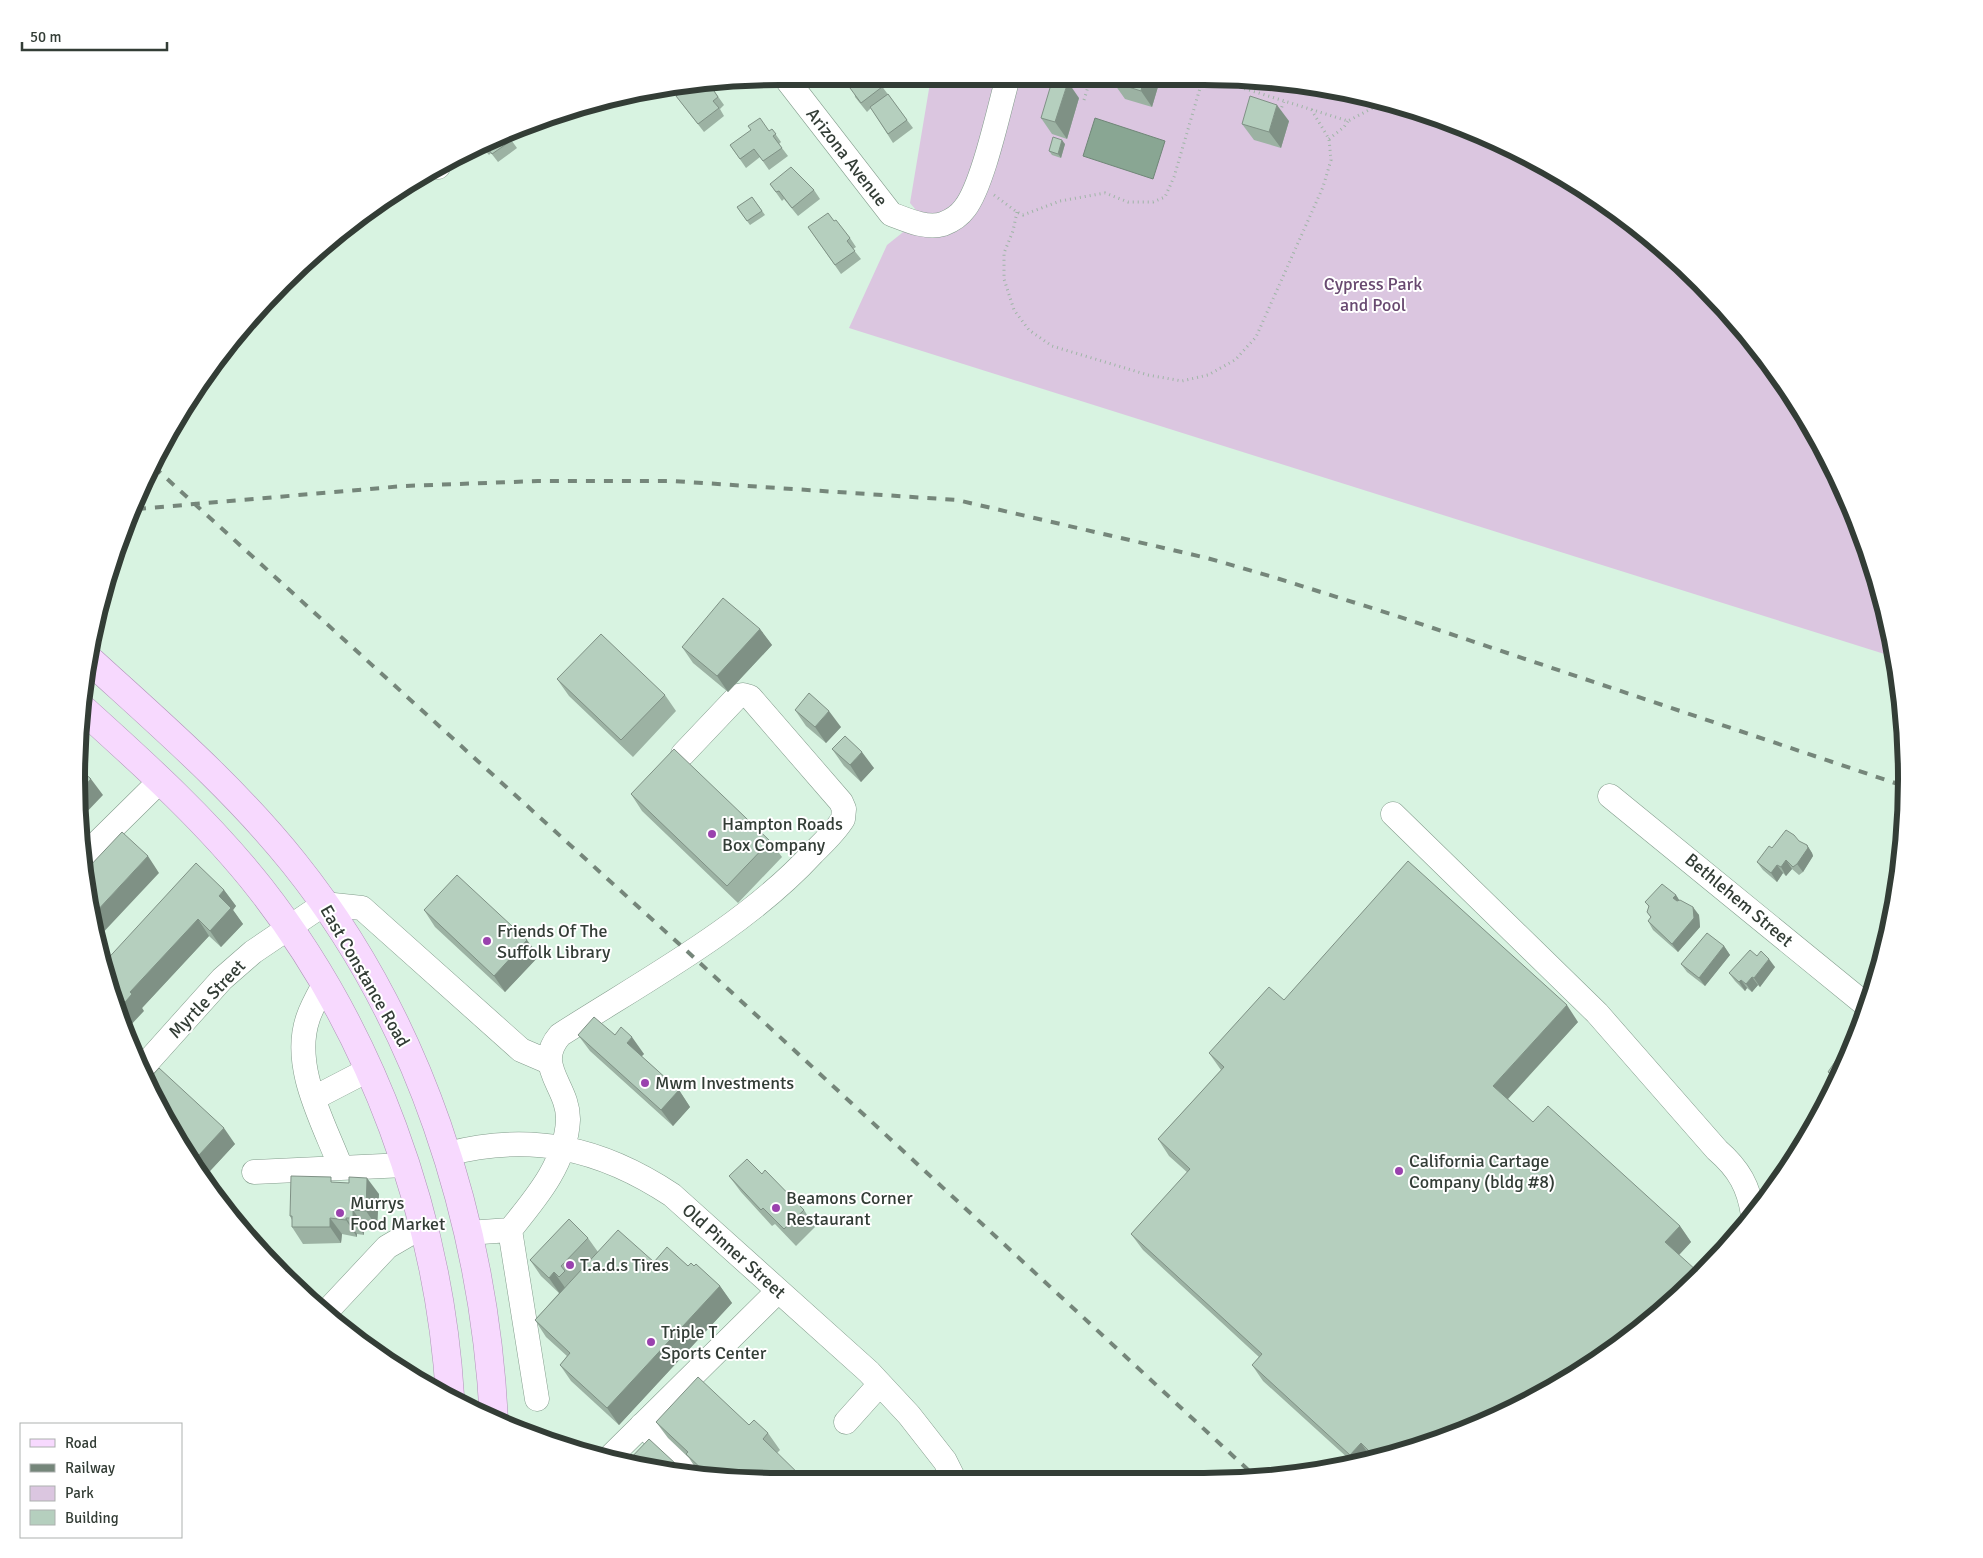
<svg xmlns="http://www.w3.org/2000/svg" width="1983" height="1558" viewBox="0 0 1983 1558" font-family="Signika,sans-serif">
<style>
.green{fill:#dbc6e0}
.water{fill:#89a693;stroke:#6f8677}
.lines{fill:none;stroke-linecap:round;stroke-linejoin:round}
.minor-casing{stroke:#839c8c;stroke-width:25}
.major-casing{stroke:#af92b8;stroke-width:29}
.path{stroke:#9fb5a6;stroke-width:3;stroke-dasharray:1 4;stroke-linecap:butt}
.minor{stroke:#fff;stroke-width:24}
.major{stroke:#f7d9fe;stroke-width:28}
.rail{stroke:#75867a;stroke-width:4;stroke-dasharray:9 9;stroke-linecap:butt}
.wall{fill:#9cb2a3}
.shaded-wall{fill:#7f9185}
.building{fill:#b5cfbe;stroke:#7f9185}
.poi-dot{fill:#9a42ae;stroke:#fff;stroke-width:2}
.labels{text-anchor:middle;stroke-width:4;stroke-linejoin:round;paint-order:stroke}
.street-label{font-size:18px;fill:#333d36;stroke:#fff}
.park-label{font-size:18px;fill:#684970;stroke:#fff}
.poi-label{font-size:18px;fill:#333d36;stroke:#fff;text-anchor:start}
.rim{fill:none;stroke:#333d36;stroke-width:6}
</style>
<rect width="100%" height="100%" fill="#d8f3e1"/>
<path class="green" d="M931,77L1250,78L1430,114L1555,170L1667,250L1733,316L1812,427L1869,553L1894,657L849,328L887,245L922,217L910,203Z"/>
<path class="water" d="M1095,118L1165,141L1153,179L1083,156Z"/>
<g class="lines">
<defs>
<path id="minor" d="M784,76L891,214C907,220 926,229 943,224C951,221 960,215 965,208C983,185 999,109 1008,77
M437,166L438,167
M1610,796L1866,1005
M1393,814L1597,1013L1717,1150C1739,1169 1749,1187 1753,1215
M86,854L160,781
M325,983C319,994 312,1006 308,1018C291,1067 324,1123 341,1168
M144,1066L222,979L253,952L324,904L362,908L521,1050L549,1062
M314,1098L368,1070
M447,1154C531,1132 601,1148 672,1195L869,1372L909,1415L945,1461L955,1481
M254,1172L405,1165
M510,1230C536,1198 566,1163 568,1120C569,1086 533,1066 560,1035C644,981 745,927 813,853C823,843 835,832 843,819L844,809L841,802L750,697L743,695L738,696L683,754
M468,1233L510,1230L537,1399
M328,1310L387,1247L423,1226
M846,1422L880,1384
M642,1425L694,1473
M609,1458L778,1291"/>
<path id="major" d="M92,662C162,726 234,788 294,863C419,1019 484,1221 494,1420
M85,711C146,766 209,823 260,888C372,1031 439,1215 450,1396"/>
</defs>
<use href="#minor" class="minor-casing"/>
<use href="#major" class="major-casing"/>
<path class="path" d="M1211,78L1348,121L1380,104
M1084,100L1091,77
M1280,112L1284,101
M1329,139L1344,127L1348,121
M994,195L1017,212L1023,215L1060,201L1105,193L1128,202H1153L1165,197L1174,177L1203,78
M1017,212L1013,231L1004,253V279L1014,310L1029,330L1052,346L1148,375L1182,381L1208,375L1235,360L1256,337L1323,187L1331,160L1329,139L1311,109"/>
<use href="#minor" class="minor"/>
<use href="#major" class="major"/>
<path class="rail" d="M154,467L688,952L1258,1479
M137,509L404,486L538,481H673L957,500L1207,558L1273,577L1394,615L1904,786"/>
</g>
<path class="wall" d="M847,76L876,77H875L913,128L893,143L871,108L867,112L855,97L853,85Z
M1160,80L1152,107L1125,99L1113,82Z
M710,85L724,105L720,109L724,116L704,132L676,96Z
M1079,98L1067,139L1052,134L1041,118Z
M1289,121L1281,148L1254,140L1242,124Z
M772,129L781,142L779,144L788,156L769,170L760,157L746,168L730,145L769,131Z
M509,137L517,148L498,162L491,153L489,155L483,148Z
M1065,144L1061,158L1052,155L1049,151Z
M770,184L814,190L820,199L798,216L784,199L782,201Z
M752,197L765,215L750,225L737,207Z
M834,221L850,238L856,247L853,249L861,259L841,274L808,227Z
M760,629L772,645L728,692L693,663L682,647Z
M557,679L665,695L676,711L633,757L569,696Z
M795,710L841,727L826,743L806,726Z
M832,749L874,768L861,782L844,766Z
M631,794L770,841L782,857L738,903L642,811Z
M1799,842L1807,845L1812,853L1813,856L1803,872L1799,875L1792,869L1786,876L1783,873L1777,882L1763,870L1757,862L1772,848Z
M224,890L236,906L233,910L243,924L221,947L209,936L142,1008L144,1011L102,965Z
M1676,895L1679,900L1699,915L1700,927L1678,952L1653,930L1648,921L1651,918L1647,912L1649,907L1645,902Z
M424,910L539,956L505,992L435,927Z
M1724,946L1730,955L1705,986L1687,972L1681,964Z
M1757,956L1775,967L1760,987L1758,985L1752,992L1747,988L1745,991L1735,981L1729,973Z
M1284,1000L1578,1022L1508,1099L1533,1122L1680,1226L1691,1242L1679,1255L1430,1445L1350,1460L1263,1381L1252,1365L1259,1357L1143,1250L1131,1234L1188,1173L1169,1156L1158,1139L1221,1070L1209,1053Z
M578,1035H615L644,1054L641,1056L679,1090L690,1107L673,1126L590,1051Z
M1853,1039L1837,1083L1834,1081L1828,1072Z
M149,1079L235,1144L210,1171L178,1142L171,1131Z
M762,1174L804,1210L815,1227L796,1246L775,1224L772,1226L741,1192L729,1176Z
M334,1182L379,1194L377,1227L364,1226V1235L357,1234V1237L342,1234L341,1243L303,1244L292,1227V1220L290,1216Z
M588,1238L598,1252L654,1262L688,1266H694L720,1286L732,1303L619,1425L571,1381L560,1365L567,1356L546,1337L535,1320L559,1293L541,1276L530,1260Z
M656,1422L749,1425L768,1433L780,1450L777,1453L779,1482L702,1474L697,1470L689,1458L668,1438Z"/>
<path class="shaded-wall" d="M1144,77H1159L1160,80L1152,107L1141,91Z
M1068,82L1079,98L1067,139L1055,122Z
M1277,105L1289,121L1281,148L1269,132Z
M1062,140L1065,144L1061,158L1058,154Z
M760,629L772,645L728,692L717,676Z
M829,711L841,727L826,743L815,727Z
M862,752L874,768L861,782L850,765Z
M91,779L103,795L81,818L78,793Z
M1807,845L1812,853L1813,856L1803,872L1797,864Z
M148,856L159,873L97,939L94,914Z
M1786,860L1792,869L1786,876L1781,867Z
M1777,865L1783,873L1777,882L1771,873Z
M224,890L236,906L233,910L243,924L221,947L210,931L219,896Z
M1676,895L1681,903L1679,906L1673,898Z
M1693,907L1699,915L1700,927L1678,952L1672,944Z
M198,919L209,936L142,1008L144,1011L128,1028L120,1008L130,992Z
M527,940L539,956L505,992L494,976Z
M1724,946L1730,955L1705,986L1699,978Z
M1769,959L1775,967L1760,987L1754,978Z
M1752,977L1758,985L1752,992L1746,984Z
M1741,980L1747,988L1745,991L1739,982Z
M1567,1005L1578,1022L1504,1103L1493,1086Z
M632,1037L644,1054L638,1060L627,1043Z
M679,1090L690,1107L673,1126L661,1110Z
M224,1128L235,1144L210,1171L199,1155Z
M367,1178L379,1194L377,1227L366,1211Z
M217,1185L222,1194L219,1198L213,1190Z
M353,1210L364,1226V1235L353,1218Z
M330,1218L342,1234L341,1243L330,1227Z
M346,1218L357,1234V1237L346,1220Z
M1680,1226L1691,1242L1676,1258L1665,1242Z
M1697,1271L1699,1274L1668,1307L1657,1315Z
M554,1272L566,1289L560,1294L549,1278Z
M720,1286L732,1303L619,1425L607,1408Z
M1361,1443L1370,1456L1353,1460L1350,1455Z
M676,1464L681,1472L670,1471Z"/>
<path class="building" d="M847,76L874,77L882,87L861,103L850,88L854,85Z
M1115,77H1144L1141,91L1113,82Z
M1053,78L1068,82L1055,122L1041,118Z
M710,85L718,97L713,101L719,108L698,124L676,96L685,89Z
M888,94L907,120L888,134L870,107Z
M1250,96L1277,105L1269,132L1242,124Z
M760,118L769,131L772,129L776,134L773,136L782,148L763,161L754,149L740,159L730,145L751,130L748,126Z
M509,137L512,140L492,154L486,146Z
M1053,137L1062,140L1058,154L1049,151Z
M791,167L814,190L792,208L779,191L776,192L770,184Z
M752,197L762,211L747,221L737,207Z
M828,213L834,221L836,220L850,238L847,241L855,251L835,265L808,227Z
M723,598L760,629L717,676L682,647Z
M601,634L665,695L621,740L557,679Z
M809,693L829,711L815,727L795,710Z
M845,736L862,752L850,765L832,749Z
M674,749L770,841L727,886L631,794Z
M78,767L91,779L78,793L76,779Z
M1786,830L1794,835L1799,841L1807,845L1808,848L1797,864L1793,867L1786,860L1781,867L1777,865L1771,873L1757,862L1769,846L1772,848Z
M122,832L148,856L94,914L88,868Z
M1408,861L1567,1005L1493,1086L1533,1122L1548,1106L1680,1226L1665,1242L1697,1271L1657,1315L1556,1387L1430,1445L1374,1456L1361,1443L1350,1455L1252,1365L1262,1354L1131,1234L1190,1169L1158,1139L1224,1067L1209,1053L1269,987L1284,1000Z
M196,863L224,890L219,896L231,908L210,931L198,919L130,992L132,994L120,1008L102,965Z
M457,875L527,940L494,976L424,910Z
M1662,884L1676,895L1673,898L1677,901L1680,900L1693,907L1694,918L1672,944L1648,921L1651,917L1647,912L1649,906L1645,902Z
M1707,933L1724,946L1699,978L1681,964Z
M1750,950L1757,956L1761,951L1769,959L1754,978L1752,977L1746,984L1741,980L1739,982L1729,973Z
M594,1017L615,1035L621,1027L632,1037L627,1043L679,1090L661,1110L578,1035Z
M1851,1038L1853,1039L1838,1079L1828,1072Z
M159,1068L224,1128L199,1155L169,1127L149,1079Z
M747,1159L762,1174L765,1170L804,1210L784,1229L763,1208L761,1210L729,1176Z
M198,1169L217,1185L213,1190Z
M291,1176L331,1177V1182L349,1183V1177L367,1178L366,1211L353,1210V1218H346V1220L330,1218V1227H292V1216H290Z
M569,1219L588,1238L561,1266L565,1271L559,1277L554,1272L549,1278L530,1260Z
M618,1230L654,1262L667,1247L688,1266L691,1263L694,1266L696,1264L720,1286L607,1408L560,1365L570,1353L535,1320Z
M267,1254L281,1267L280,1268L266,1255Z
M698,1377L749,1425L754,1420L768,1433L763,1439L807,1482H779L708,1475L686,1454L688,1452L656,1422Z
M649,1439L676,1464L670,1471L642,1468L626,1463Z"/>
<g class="poi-dot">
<circle cx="712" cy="834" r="5"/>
<circle cx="487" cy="941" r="5"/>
<circle cx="645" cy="1083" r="5"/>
<circle cx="1399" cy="1171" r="5"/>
<circle cx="776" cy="1208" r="5"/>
<circle cx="340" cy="1213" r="5"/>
<circle cx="570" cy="1265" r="5"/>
<circle cx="651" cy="1342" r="5"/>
</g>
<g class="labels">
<g class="street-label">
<text transform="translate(847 157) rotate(52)" y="6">Arizona Avenue</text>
<text transform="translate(1739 900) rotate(40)" y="6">Bethlehem Street</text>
<text transform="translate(365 976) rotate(60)" y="6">East Constance Road</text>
<text transform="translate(207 999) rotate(-46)" y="6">Myrtle Street</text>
<text transform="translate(734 1251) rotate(42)" y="6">Old Pinner Street</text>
</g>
<g class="park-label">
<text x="1373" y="290">Cypress Park<tspan x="1373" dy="21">and Pool</tspan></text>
</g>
<g class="poi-label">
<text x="722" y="830">Hampton Roads<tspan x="722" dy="21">Box Company</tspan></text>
<text x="497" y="937">Friends Of The<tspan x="497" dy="21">Suffolk Library</tspan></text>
<text x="655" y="1089">Mwm Investments</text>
<text x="1409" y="1167">California Cartage<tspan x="1409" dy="21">Company (bldg #8)</tspan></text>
<text x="786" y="1204">Beamons Corner<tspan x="786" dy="21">Restaurant</tspan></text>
<text x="350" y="1209">Murrys<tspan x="350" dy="21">Food Market</tspan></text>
<text x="580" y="1271">T.a.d.s Tires</text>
<text x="661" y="1338">Triple T<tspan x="661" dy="21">Sports Center</tspan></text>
</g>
</g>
<path d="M0 0H1983V1558H0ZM779 85H1204A694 694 0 0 1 1898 779V779A694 694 0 0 1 1204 1473H779A694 694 0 0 1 85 779V779A694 694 0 0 1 779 85Z" fill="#fff" fill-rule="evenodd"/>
<path class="rim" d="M779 85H1204A694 694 0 0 1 1898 779V779A694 694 0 0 1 1204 1473H779A694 694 0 0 1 85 779V779A694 694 0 0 1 779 85Z"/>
<rect x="20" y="1423" width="162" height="115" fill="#ffffff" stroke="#adb1af"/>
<rect x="30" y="1439" width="25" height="8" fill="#f7d9fe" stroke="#adb1af"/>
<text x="65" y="1448" font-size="15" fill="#333d36">Road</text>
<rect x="30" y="1464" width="25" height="8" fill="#75867a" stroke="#adb1af"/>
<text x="65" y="1473" font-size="15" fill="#333d36">Railway</text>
<rect x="30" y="1486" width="25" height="15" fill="#dbc6e0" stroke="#adb1af"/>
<text x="65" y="1498" font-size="15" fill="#333d36">Park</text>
<rect x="30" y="1510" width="25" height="15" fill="#b5cfbe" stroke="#adb1af"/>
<text x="65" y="1523" font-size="15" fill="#333d36">Building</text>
<path d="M22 42v8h145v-8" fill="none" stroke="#333d36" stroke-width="2.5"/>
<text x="30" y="42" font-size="15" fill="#333d36" stroke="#ffffff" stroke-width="4" paint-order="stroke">50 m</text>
</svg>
